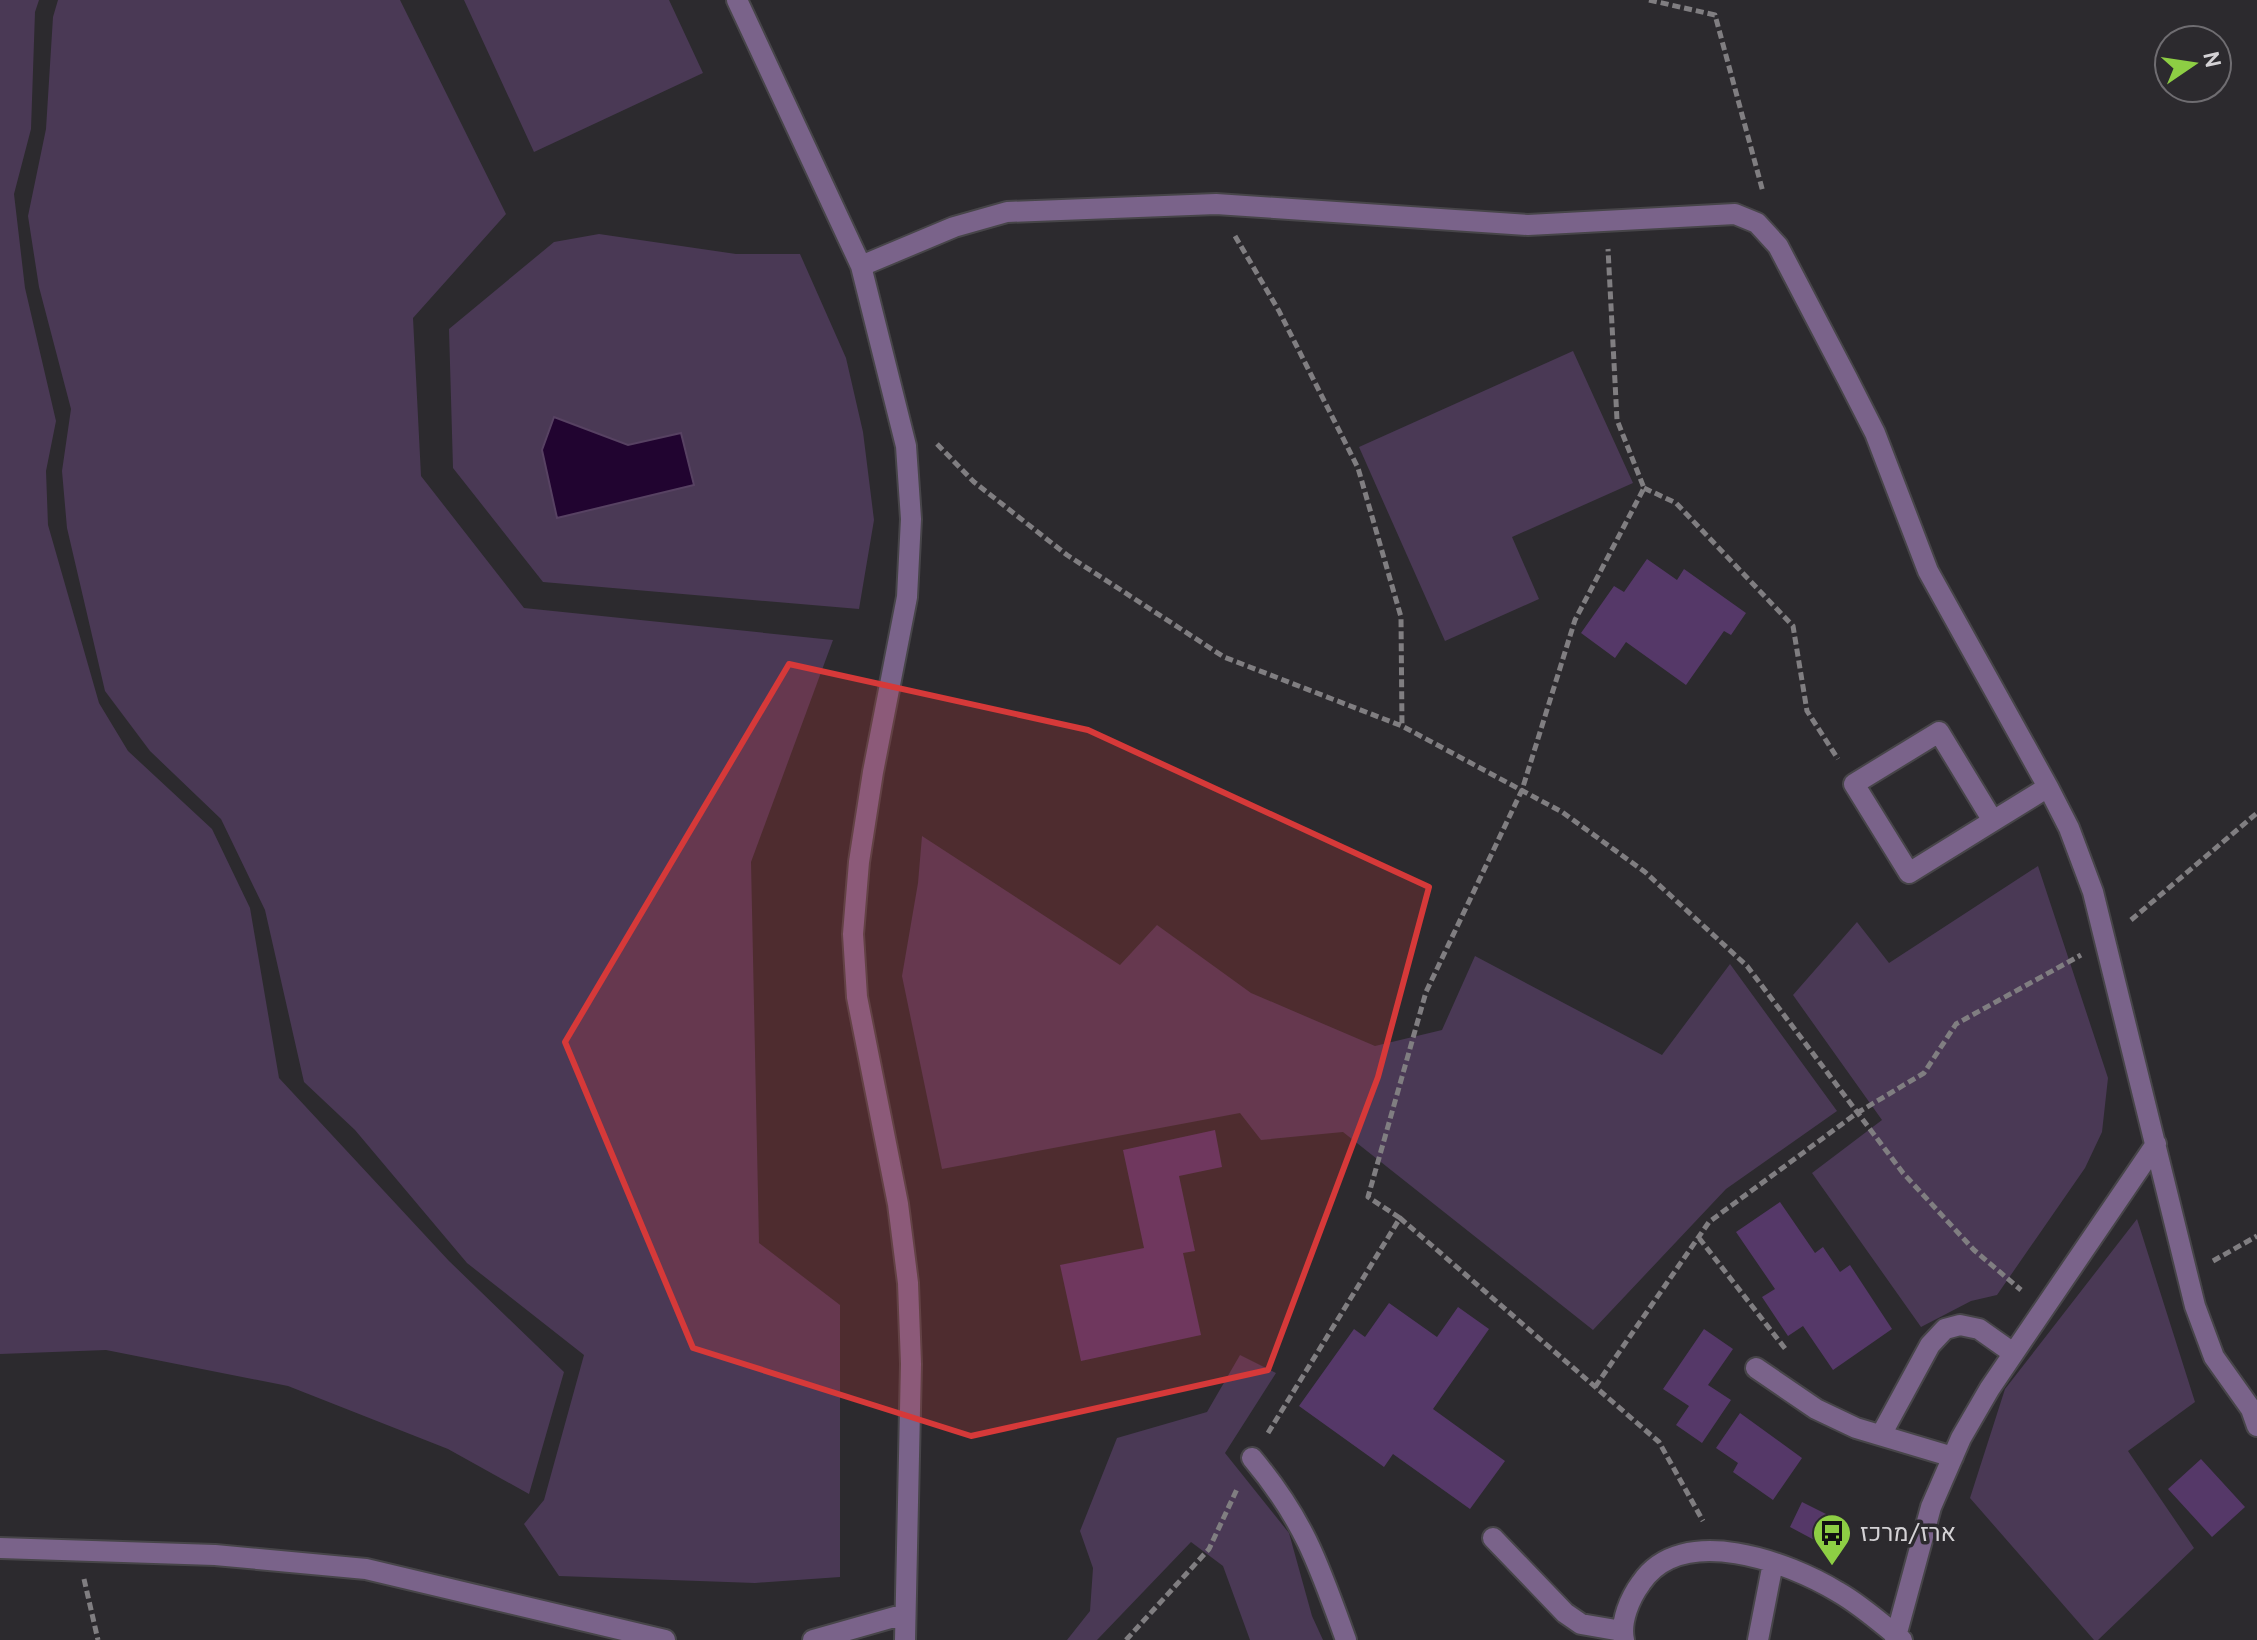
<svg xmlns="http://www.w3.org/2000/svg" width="2257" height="1640" viewBox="0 0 2257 1640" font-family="Overpass,Heebo,sans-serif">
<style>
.green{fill:#4a3955}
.water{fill:#210430;stroke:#574262;stroke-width:2}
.building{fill:#553868}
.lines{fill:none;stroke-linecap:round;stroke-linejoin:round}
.minor-casing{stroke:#474549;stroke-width:24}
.path{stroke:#807e81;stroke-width:5;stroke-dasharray:8 4;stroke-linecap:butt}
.minor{stroke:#7a638a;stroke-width:20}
.marked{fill:#d63939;fill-opacity:0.2;stroke:#d63939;stroke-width:6;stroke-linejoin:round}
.labels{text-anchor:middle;stroke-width:7;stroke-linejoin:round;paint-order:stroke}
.poi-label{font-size:24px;fill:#d4d2d5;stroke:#2c2a2e;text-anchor:start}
</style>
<rect width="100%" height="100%" fill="#2c2a2e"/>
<path class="green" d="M0,0H39L35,12L31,129L14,194L25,288L56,421L46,471L48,525L99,703L128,751L212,829L250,908L279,1078L449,1261L564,1372L529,1494L448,1449L288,1386L106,1350L0,1354Z
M58,0H400L506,214L413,318L421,476L524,608L833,640L751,862L759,1243L840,1305V1577L755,1583L559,1576L524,1524L544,1500L584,1355L467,1263L355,1130L304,1082L265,910L221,819L150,751L105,691L67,528L62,471L71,409L39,287L28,216L46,129L53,17Z
M464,0H669L703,73L534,152Z
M599,234L736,254H800L846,358L863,432L874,520L859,609L543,582L453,468L449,329L554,242Z
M1573,351L1633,483L1512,537L1539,599L1445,641L1359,447Z
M922,836L1120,965L1157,925L1251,993L1375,1046L1442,1030L1475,956L1662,1055L1730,964L1837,1111L1726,1189L1593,1330L1343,1132L1261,1140L1240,1113L942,1169L902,976L918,883Z
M2038,866L2108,1078L2102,1132L2085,1168L1997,1295L1971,1301L1921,1327L1812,1173L1882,1120L1793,995L1857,922L1889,963Z
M2137,1219L2195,1402L2128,1451L2194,1548L2098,1640H2094L1970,1498L2005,1389Z
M1240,1355L1276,1373L1225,1453L1289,1533L1312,1616L1323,1640H1250L1223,1566L1191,1542L1097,1640H1067L1090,1611L1093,1568L1080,1531L1117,1438L1207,1412Z"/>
<path class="water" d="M554,417L628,445L681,433L694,485L557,518L542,450Z"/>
<path class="building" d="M1647,559L1677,580L1684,569L1746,613L1731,635L1724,631L1686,685L1626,642L1615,658L1581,633L1614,586L1624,592Z
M1215,1130L1222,1167L1179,1176L1195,1251L1183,1253L1201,1335L1081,1361L1060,1265L1144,1248L1123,1150Z
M1780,1202L1815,1253L1823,1247L1840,1272L1850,1265L1892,1329L1833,1370L1803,1326L1788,1336L1762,1297L1775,1289L1736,1232Z
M1389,1303L1437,1337L1458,1307L1489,1329L1433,1409L1505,1461L1470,1509L1393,1454L1384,1467L1299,1406L1354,1329L1365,1337Z
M1704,1329L1733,1349L1708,1385L1731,1400L1702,1443L1676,1425L1689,1406L1663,1389Z
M1740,1413L1802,1458L1773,1500L1733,1472L1738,1463L1716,1448Z
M2201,1459L2245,1507L2212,1537L2168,1489Z
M1802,1502L1846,1524L1833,1550L1790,1527Z"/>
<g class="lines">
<defs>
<path id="minor" d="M737,0L861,266L906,446L911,519L907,597L873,772L859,862L853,934L857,997L898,1204L908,1283L911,1364L905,1640
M861,266L954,227L1007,212L1216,204L1528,225L1735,214L1757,223L1778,246L1847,378L1875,433L1928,571L2048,787L2069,828L2093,892L2195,1306L2214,1357L2251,1409L2257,1426
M1939,732L1993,821L1909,873L1854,784Z
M1993,821L2048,787
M1756,1368L1816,1409L1856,1428L1953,1457
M1881,1435L1930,1345L1945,1329L1960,1325L1979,1329L2013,1353
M1252,1458C1304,1520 1319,1565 1346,1640
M1493,1538L1565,1613L1581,1624L1622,1631
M0,1548L215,1555L366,1569L665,1640
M813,1640L905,1614
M1624,1640C1620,1621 1630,1598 1641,1583C1682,1522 1789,1562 1838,1592C1861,1605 1882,1624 1902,1640
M1758,1640L1773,1563
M1895,1640L1931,1507L1961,1438L1990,1388L2156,1144"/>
</defs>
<use href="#minor" class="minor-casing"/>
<path class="path" d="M1649,0L1715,15L1763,192
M1235,236L1279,311L1358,468L1401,617L1402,726
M937,444L974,482L1067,555L1224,657L1402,726L1562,812L1645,872L1747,966L1903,1173L1974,1250L2021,1290
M1644,488L1676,503L1793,626L1807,711L1838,759
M2131,920L2257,813
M1400,1218L1368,1197L1426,992L1522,790L1575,620L1644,488L1617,420L1608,249
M1699,1238L1787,1351
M2213,1261L2257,1236
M1595,1387L1709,1222L1857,1113L1924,1073L1956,1024L2081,955
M1268,1433L1400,1218L1659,1442L1703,1521
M84,1579L98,1640
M1126,1640L1209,1549L1238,1487"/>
<use href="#minor" class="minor"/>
</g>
<path class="marked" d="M789,664L1088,730L1429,887L1378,1077L1268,1370L971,1436L693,1348L565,1042Z"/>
<defs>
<symbol id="bus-pin" viewBox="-11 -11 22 30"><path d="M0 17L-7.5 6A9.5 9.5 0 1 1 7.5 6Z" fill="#8dce44" stroke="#2c2a2e"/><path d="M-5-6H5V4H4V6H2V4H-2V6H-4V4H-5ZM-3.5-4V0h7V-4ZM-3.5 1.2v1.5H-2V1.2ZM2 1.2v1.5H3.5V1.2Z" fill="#111"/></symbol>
</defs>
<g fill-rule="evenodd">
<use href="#bus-pin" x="1810" y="1511" width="44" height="60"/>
</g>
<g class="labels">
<g class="poi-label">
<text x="1860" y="1541">ארז/מרכז</text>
</g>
</g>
<g transform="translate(2193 64) rotate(77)"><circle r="38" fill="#2c2a2e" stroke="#6f6d71" stroke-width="2"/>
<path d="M0-6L14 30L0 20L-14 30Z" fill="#8dce44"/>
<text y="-12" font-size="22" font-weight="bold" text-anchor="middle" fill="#d4d2d5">N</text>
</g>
</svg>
